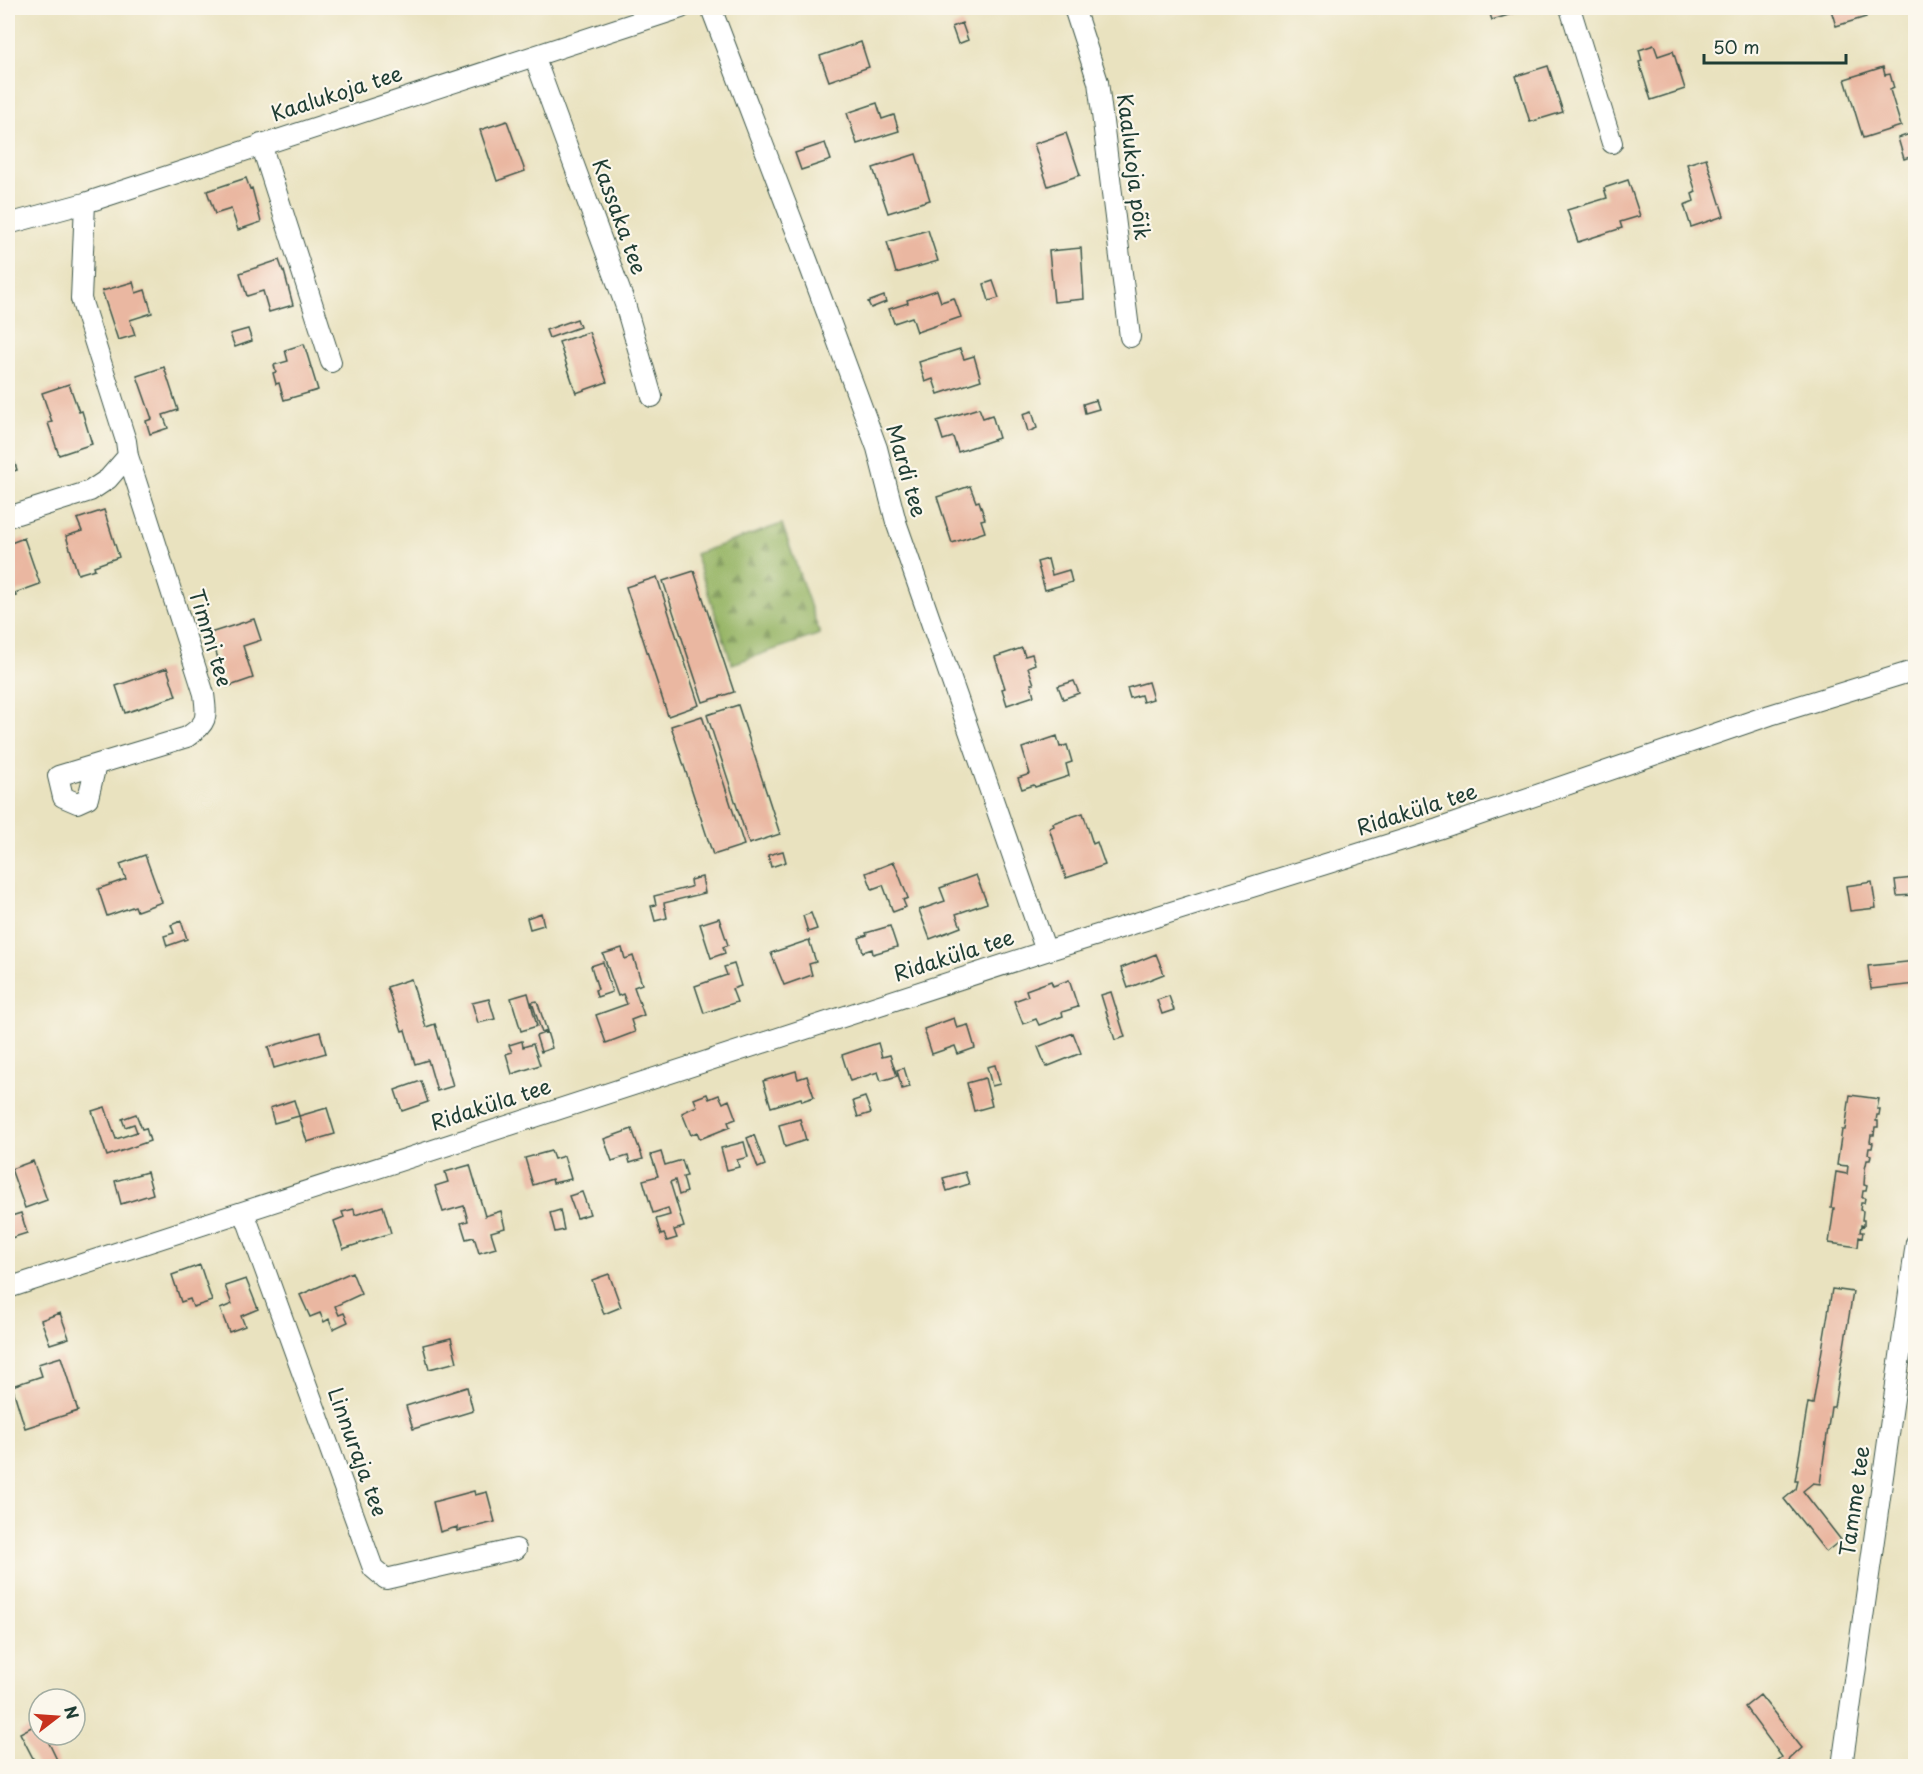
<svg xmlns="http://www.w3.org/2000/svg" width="1923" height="1774" viewBox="0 0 1923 1774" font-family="'Playpen Sans',sans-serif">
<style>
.forest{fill:url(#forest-firs);stroke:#5c7a4e;stroke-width:1.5}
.building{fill:#eab7a1}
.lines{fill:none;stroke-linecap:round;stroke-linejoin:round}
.minor-casing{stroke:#3d5649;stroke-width:22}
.minor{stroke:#fff;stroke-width:20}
.labels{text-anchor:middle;stroke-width:4.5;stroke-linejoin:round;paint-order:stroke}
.street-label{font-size:21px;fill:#1f3d34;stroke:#fbf7ec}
</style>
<defs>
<pattern id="forest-firs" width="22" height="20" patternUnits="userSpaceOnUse" patternTransform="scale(1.5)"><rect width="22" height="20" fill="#98b668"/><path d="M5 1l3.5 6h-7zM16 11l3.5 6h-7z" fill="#7b9556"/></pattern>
</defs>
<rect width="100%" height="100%" fill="#fbf7ec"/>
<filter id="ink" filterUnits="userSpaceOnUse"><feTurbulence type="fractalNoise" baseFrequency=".0167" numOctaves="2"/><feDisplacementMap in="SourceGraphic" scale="12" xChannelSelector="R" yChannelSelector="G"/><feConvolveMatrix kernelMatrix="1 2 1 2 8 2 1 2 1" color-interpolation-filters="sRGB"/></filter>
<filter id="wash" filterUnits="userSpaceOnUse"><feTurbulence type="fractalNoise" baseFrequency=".008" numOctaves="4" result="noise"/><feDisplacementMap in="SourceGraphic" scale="24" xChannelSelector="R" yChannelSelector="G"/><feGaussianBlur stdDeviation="1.35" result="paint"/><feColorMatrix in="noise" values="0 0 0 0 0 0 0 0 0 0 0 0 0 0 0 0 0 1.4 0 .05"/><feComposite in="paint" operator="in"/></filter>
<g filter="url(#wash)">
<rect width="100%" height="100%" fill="#e9e2bf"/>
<path class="forest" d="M782,524L820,634L732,664L695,554Z"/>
<g id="blocks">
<path class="building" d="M1488,8H1531L1492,20Z
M1825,8H1863L1866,17L1836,26L1831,10L1826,11Z
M962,23L968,40L958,44L952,27Z
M861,42L869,67L829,81L820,56Z
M1654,45L1658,56L1673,51L1685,89L1651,100L1639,62L1642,61L1639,50Z
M1548,66L1563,112L1530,122L1516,76Z
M1883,67L1885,75L1890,74L1894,88L1890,90L1901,126L1863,138L1845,79Z
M877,103L882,119L894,115L899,131L857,144L847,113Z
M507,121L525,171L497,181L480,130Z
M1916,132V155L1904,159L1898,138Z
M1066,133L1080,175L1048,186L1034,144Z
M825,143L831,160L801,170L795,153Z
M916,154L930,200L888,213L873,168Z
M1706,158L1724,216L1691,227L1684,205L1694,201L1692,194L1696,192L1687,164Z
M246,178L250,189L252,188L261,222L238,230L231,209L215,214L207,191Z
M1628,180L1640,216L1620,222L1622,228L1578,242L1567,210L1607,198L1604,188Z
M928,230L938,261L896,273L887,242Z
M1081,248L1084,299L1054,302L1049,251Z
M279,260L283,271H284L293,305L269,312L263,291L247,296L240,273Z
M993,281L999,298L989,301L984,284Z
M133,282L136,293L145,290L152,313L130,320L135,335L118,340L102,291Z
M937,290L941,302L954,298L961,317L917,332L912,317L894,323L889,309L908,303L907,300Z
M884,296L886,302L871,308L868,302Z
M577,319L580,327L549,338L546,330Z
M248,329L252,341L235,347L230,334Z
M589,332L607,382L576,393L559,342Z
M304,344L318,390L284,400L279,383L276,384L273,373L276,372L274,365L288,361L285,350Z
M960,349L964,359L974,356L981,380L938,394L933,379L925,382L919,362Z
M164,367L178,410L163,415L168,428L150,434L146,421L152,419L137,376Z
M69,384L79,412L82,411L92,444L59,455L48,423L52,422L42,393Z
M1096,400L1099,409L1085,413L1083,404Z
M979,408L983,418L992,415L999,438L958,452L953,437L943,440L937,421Z
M1032,411L1037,428L1028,432L1023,414Z
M8,441L17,470L8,473Z
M970,486L976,502L979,501L985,519L981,520L985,532L952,543L937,497Z
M104,510L119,557L94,566L95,569L78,574L66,536L82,531L77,519Z
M24,538L40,584L15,593L16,596L8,598V544Z
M1048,559L1052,575L1069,570L1072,582L1045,590L1037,562Z
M694,571L734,692L703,702L663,581Z
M657,577L699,705L668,716L626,587Z
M254,619L261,640L243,646L253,678L227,687L210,633Z
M1022,648L1025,656L1032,654L1035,664L1028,667L1034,684H1031L1034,696L1007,705L1002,689L1005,688L995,657Z
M167,668L176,696L125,713L116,686Z
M1074,681L1079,693L1063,699L1058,686Z
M1148,682L1153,699L1143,702L1141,695L1130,698L1127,688Z
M738,705L780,834L749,844L707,715Z
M702,716L744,845L713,855L671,726Z
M1057,736L1060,747L1067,745L1072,762L1066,764L1069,776L1035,787L1034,785L1022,789L1018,778L1030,774L1022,748Z
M1083,813L1093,844L1097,842L1105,865L1066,878L1049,828L1054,826L1053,823Z
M783,851L786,862L771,867L768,855Z
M145,855L162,902L137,911L135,906L107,916L98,889L126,879L120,864Z
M894,862L908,898L903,900L906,907L893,912L883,885L872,889L866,873Z
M976,875L987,903L956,914L961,927L930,939L919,910L945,901L940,888Z
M702,877L705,893L664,903L667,918L655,921L651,906L656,905L654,896L691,887L690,880Z
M1913,878L1914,895L1897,896L1895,880Z
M1872,882L1876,908L1850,911L1846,886Z
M541,913L544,925L530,929L527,918Z
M811,913L817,929L808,932L803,916Z
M719,918L728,945L723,947L725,953L711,958L700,924Z
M181,921L187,939L167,946L164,936L174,933L171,925Z
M890,926L897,947L873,954L872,949L863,952L859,938L867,935L866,933Z
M809,940L816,962L809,964L812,975L784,985L771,953Z
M622,948L625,959L633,956L642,984L634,987L644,1015L631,1020L635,1032L606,1043L596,1015L627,1004L623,994L618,996L603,954Z
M1156,954L1164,974L1128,988L1121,968Z
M1916,961V984L1871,989L1868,966Z
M603,962L612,992L597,997L595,990L598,989L591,966Z
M734,964L741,986L732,989L737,1002L704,1013L695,986L727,975L724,967Z
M411,979L426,1027L435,1024L453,1086L437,1091L428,1060L415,1064L405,1030L402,1031L387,987Z
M1069,980L1078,1007L1062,1012L1063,1016L1039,1025L1036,1019L1023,1024L1014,1001L1028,996L1026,990L1051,981L1053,986Z
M1111,992L1125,1037L1115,1040L1101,995Z
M528,993L537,1026L521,1031L511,998Z
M1169,996L1174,1010L1162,1014L1157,1000Z
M489,999L495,1019L478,1023L472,1003Z
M537,1001L547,1031L542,1033L532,1002Z
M954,1018L957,1028L968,1025L975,1048L958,1054L955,1046L932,1054L924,1029Z
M320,1032L326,1053L274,1068L268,1047Z
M547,1032L552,1048L541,1052L536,1036Z
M1073,1033L1081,1053L1046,1067L1038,1047Z
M522,1041L523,1047L533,1044L540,1065L512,1074L506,1054L512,1052L509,1045Z
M878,1043L882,1057L890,1055L897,1076L881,1081L878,1072L850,1081L842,1055Z
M995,1065L1000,1084L992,1086L987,1067Z
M904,1068L910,1087L902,1089L897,1070Z
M796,1071L798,1079L807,1076L814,1097L802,1101L801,1098L771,1107L763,1081Z
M985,1078L992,1106L974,1111L967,1083Z
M421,1081L428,1102L402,1111L395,1090Z
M707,1094L709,1099L719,1095L723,1103L729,1100L736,1119L728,1122L730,1127L700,1139L697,1132L691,1135L682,1113L697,1106L694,1099Z
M1850,1095L1879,1099L1877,1109H1880L1879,1115H1877L1876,1121H1878V1127H1875L1874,1135H1871L1870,1142L1873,1143L1872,1148H1869L1868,1154L1871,1155L1870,1160H1867L1865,1169L1864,1185L1867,1186L1866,1191H1863L1862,1198H1865L1864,1203H1861L1860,1210L1863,1211L1862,1220H1864V1226L1861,1225L1860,1232H1863L1862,1238L1859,1237L1858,1247L1829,1243L1834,1208H1831L1836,1172L1847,1174L1848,1166L1837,1165L1842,1130H1845Z
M865,1097L871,1113L858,1117L853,1101Z
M294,1100L299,1116L327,1108L335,1134L307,1142L299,1116L274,1123L270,1108Z
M105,1107L116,1139L137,1132L134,1124L125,1127L122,1119L136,1114L142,1129L146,1128L150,1141L107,1156L92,1111Z
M800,1119L806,1140L785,1147L779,1125Z
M632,1129L643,1159L630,1163L628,1156L612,1161L604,1139Z
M754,1135L765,1165L758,1168L747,1138Z
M744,1142L748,1157L737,1160L739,1167L727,1170L721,1148Z
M551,1151L554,1159L564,1156L571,1179L553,1183L552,1179L533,1185L525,1158Z
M661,1152L665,1165L682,1160L687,1176L683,1177L687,1192L679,1195L675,1180L670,1182L684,1227L674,1230L677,1238L667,1241L664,1234L661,1235L656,1219L670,1215L668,1208L653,1213L643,1180L658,1176L651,1155Z
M33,1161L47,1200L25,1208L11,1169Z
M470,1165L485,1216L501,1211L505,1228L491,1232L496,1248L479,1253L474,1237L466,1239L461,1223L468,1221L464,1206L443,1212L435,1186L448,1182L445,1172Z
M147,1172L153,1194L121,1204L115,1181Z
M965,1172L969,1184L947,1191L943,1178Z
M582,1192L590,1214L577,1218L569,1196Z
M383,1206L391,1233L343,1249L334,1221L344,1217L342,1212L354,1209L355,1215Z
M560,1210L564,1230L555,1232L550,1213Z
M21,1213L27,1233L8,1239V1217Z
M200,1265L212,1301L193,1307L190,1299L181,1302L172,1275Z
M352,1272L361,1294L335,1306L339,1315L344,1313L348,1322L333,1329L329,1319L324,1322L320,1313L310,1317L300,1295Z
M609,1274L621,1307L604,1314L592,1280Z
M246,1279L258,1309L241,1316L245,1326L229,1332L220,1309L232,1304L225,1286Z
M1832,1289L1853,1292L1834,1407H1831L1820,1484L1813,1483L1803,1491L1841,1540L1826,1552L1784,1499L1796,1489L1798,1481H1795L1808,1403L1813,1404Z
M60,1313L69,1338L50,1344L41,1320Z
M451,1338L457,1362L429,1369L423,1345Z
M61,1357L78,1411L25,1428L12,1386L42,1376L38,1364Z
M467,1387L473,1411L413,1429L406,1406Z
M474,1491L475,1495L487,1492L495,1522L457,1531V1527L440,1532L433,1502Z
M1760,1695L1802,1748L1790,1759L1787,1766H1765L1766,1764H1773L1782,1757L1745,1707Z
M39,1723V1735H45L60,1766H37L20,1733Z"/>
</g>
</g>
<g filter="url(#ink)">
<use href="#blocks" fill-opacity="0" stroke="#3d5649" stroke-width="1.5"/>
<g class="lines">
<defs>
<path id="minor" d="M711,8L811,270L877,448L896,522L1046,951
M1074,8L1098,82L1130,337
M1570,8L1612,143
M534,56L625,304L652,397
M261,144L331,362
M8,224L85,203L681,8
M8,517L90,491L108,479L128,456L126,441L81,299L85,203
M96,765L88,798L77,803L63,797L58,776L187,737C208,723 207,718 204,694L128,456
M244,1212L373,1568L386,1579L516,1549
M8,1288L1046,951L1438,829L1770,715L1916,670
M1842,1766L1916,1243"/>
</defs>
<use href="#minor" class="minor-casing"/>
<use href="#minor" class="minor"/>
</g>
</g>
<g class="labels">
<g class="street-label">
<text transform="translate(337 94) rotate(-18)" y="7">Kaalukoja tee</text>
<text transform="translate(1133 167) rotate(83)" y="7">Kaalukoja põik</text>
<text transform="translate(619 217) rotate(70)" y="7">Kassaka tee</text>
<text transform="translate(906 471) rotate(74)" y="7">Mardi tee</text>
<text transform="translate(210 638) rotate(73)" y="7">Timmi tee</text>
<text transform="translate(1417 810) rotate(-18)" y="7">Ridaküla tee</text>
<text transform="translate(954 956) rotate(-18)" y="7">Ridaküla tee</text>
<text transform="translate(491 1105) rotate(-18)" y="7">Ridaküla tee</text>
<text transform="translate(357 1452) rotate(70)" y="7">Linnuraja tee</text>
<text transform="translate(1855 1501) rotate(-82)" y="7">Tamme tee</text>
</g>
</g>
<rect width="1923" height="1774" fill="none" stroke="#fbf7ec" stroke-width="30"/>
<g transform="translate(57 1717) rotate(73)"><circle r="28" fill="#fbf7ec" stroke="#a3ada2" stroke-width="1.5"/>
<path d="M0-4.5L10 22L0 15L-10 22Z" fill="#c8321e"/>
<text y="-9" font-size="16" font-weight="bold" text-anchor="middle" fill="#1f3d34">N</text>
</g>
<path d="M1704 54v9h142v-9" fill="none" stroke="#1f3d34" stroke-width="3"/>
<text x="1713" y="54" font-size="18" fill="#1f3d34" stroke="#fbf7ec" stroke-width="4.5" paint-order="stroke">50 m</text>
</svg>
